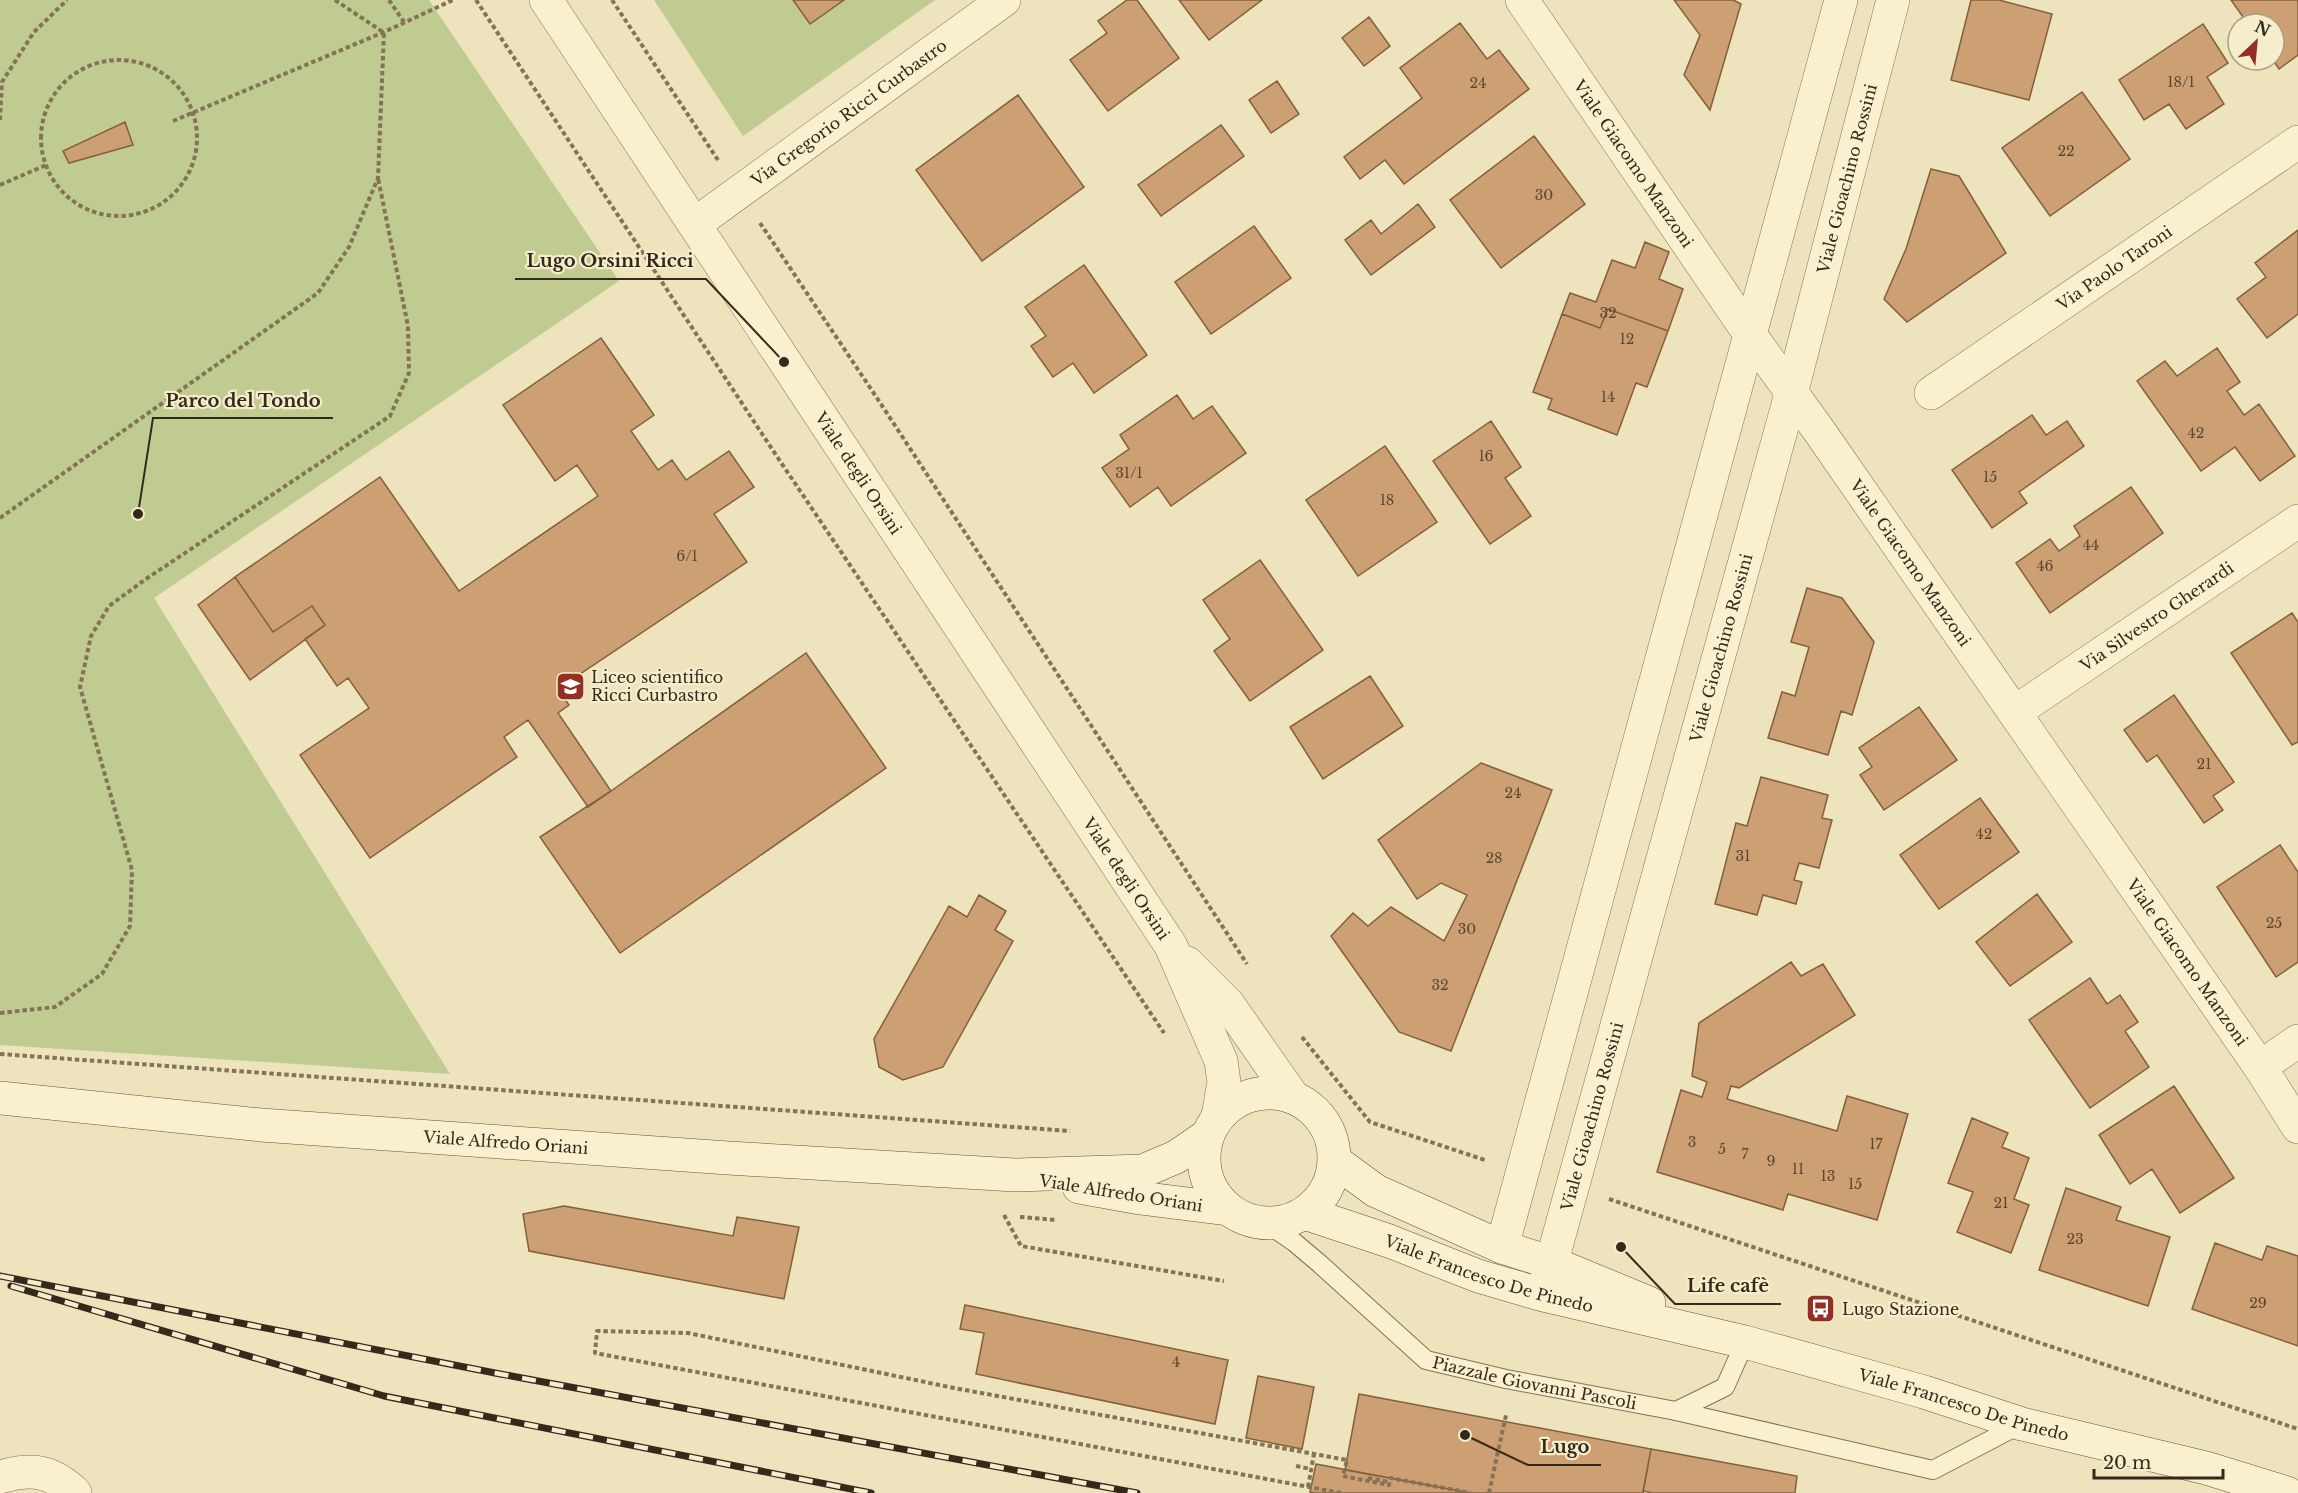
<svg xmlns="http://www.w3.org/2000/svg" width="2298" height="1493" viewBox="0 0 2298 1493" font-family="'Libre Baskerville',serif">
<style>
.green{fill:#bfcb91}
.building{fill:#cca072;stroke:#845f3c;stroke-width:1.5}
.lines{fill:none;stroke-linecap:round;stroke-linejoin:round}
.service-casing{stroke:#857356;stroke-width:20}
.minor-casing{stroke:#857356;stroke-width:34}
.secondary-casing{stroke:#665439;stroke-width:34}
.path{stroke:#857356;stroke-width:4;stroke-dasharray:4.5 3;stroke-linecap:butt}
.service{stroke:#f9f0cf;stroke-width:18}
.minor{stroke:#f9f0cf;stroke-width:33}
.secondary{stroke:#f9f0cf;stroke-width:33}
.rail-casing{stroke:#34291b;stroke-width:7}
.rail{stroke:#f5edcc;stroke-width:4.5;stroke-dasharray:14;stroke-linecap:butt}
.labels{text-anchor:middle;stroke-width:4.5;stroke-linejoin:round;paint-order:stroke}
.number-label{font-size:14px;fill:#5a4731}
.street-label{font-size:16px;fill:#34291b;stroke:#f5edcc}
.poi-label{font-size:16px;fill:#34291b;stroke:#f5edcc;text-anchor:start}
.leader{fill:none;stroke:#34291b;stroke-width:2}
.callout-dot{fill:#34291b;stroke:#f5edcc;stroke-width:2}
.callout-label{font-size:18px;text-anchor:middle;font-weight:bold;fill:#34291b;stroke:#f5edcc;stroke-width:4.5;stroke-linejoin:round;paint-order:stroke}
</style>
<rect width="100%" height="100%" fill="#ede3bc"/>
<path class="green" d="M0,0H429L619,281L154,598L450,1074L0,1045Z
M654,0H935L743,136Z"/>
<path class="building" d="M793,0H844L810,24Z
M1127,0H1137L1179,58L1108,111L1070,60L1107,33L1098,21Z
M1179,0H1262L1209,40Z
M1674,0H1733L1741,4L1710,110L1684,75L1700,35Z
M1971,0H1999L2052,14L2029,100L1951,80Z
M2231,0H2298V55L2279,69L2273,60L2274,24H2248Z
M1369,17L1390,46L1364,66L1342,38Z
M1460,23L1487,59L1499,50L1529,89L1404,184L1385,160L1360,179L1344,157L1422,98L1400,68Z
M2203,24L2228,63L2207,77L2224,104L2186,129L2169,104L2144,120L2119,80Z
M1277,81L1299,114L1271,133L1249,100Z
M2082,92L2130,159L2050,216L2002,148Z
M1018,95L1084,187L982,261L916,170Z
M125,122L133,145L69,163L63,151Z
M1221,125L1244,156L1161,216L1138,185Z
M1534,136L1585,204L1501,268L1450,200Z
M1931,169L1959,176L2006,253L1907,322L1884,299L1906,249Z
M1418,204L1435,227L1371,275L1345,240L1371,220L1381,234Z
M1254,226L1291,278L1211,334L1175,282Z
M2298,230V314L2267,338L2237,299L2266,277L2255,263Z
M1645,242L1669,252L1659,279L1683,289L1668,331L1608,309L1600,328L1562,314L1570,293L1596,302L1612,260L1635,268Z
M1084,265L1147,355L1094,393L1073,363L1053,377L1031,346L1046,336L1025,307Z
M1608,309L1668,331L1647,387L1636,383L1617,435L1548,409L1552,399L1533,392L1562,314L1600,328Z
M601,338L654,415L631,431L658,470L672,460L686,480L729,451L754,487L714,514L747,562L558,689L569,705L558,713L611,791L588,807L528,720L504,737L517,757L370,858L300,755L369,708L348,678L337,686L305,639L325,625L312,606L273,632L235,577L380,477L459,591L598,496L577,465L555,481L503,405Z
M2217,348L2240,382L2227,391L2244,415L2259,404L2295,456L2260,481L2235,447L2201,471L2137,381L2165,361L2177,376Z
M1177,395L1193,419L1212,406L1246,453L1171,506L1158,487L1130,507L1102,468L1129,449L1120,435Z
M2032,415L2046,435L2067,421L2084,446L2019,492L2027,503L1992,528L1952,470Z
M1491,421L1521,467L1505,478L1531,516L1490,544L1433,461Z
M1385,446L1437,522L1358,576L1306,500Z
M2131,487L2163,533L2050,613L2016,563L2050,539L2059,551L2080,536L2074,526Z
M1260,560L1323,650L1250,701L1214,651L1230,639L1203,600Z
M235,577L273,632L312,606L325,625L250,680L198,605Z
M1807,588L1842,598L1874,642L1852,715L1841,711L1828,755L1768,738L1782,692L1795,696L1809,647L1791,642Z
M2292,613L2298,622V742L2292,745L2231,653Z
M806,653L886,768L620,953L540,837L611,791Z
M1370,676L1403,726L1323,779L1290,727Z
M2174,695L2234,782L2213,796L2223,810L2204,823L2157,755L2147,762L2124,730Z
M1919,707L1957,760L1884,810L1860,775L1872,767L1859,748Z
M1481,763L1552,790L1451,1051L1399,1032L1331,936L1353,913L1368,926L1391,907L1444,941L1467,895L1441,883L1417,899L1378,840Z
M1761,777L1828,795L1822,818L1832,820L1819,868L1799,863L1794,880L1802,882L1796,904L1763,895L1757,915L1715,904L1736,823L1747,826Z
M1980,798L2019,852L1939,909L1900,855Z
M2280,845L2298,872V962L2276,977L2217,887Z
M2037,894L2072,942L2010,986L1976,942Z
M979,895L1006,911L995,930L1013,941L943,1067L903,1080L879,1067L874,1039L949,906L967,917Z
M1791,962L1801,976L1823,964L1855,1015L1739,1088L1731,1086L1727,1099L1837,1131L1847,1096L1908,1114L1877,1220L1788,1194L1783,1210L1657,1172L1681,1090L1702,1097L1707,1082L1692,1076L1699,1023Z
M2090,978L2107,1004L2120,995L2138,1022L2125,1031L2149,1067L2090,1108L2029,1020Z
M2174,1086L2234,1178L2180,1213L2152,1169L2130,1184L2099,1135Z
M1972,1118L2008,1133L2002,1147L2029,1158L2014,1199L2029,1205L2011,1253L1957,1232L1973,1192L1948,1183Z
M2066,1188L2121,1207L2116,1220L2170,1237L2148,1306L2039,1270Z
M564,1206L733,1236L737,1217L799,1227L784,1299L529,1251L523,1214Z
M2215,1243L2262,1260L2267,1246L2298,1256V1346L2192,1309Z
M965,1305L1228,1360L1215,1424L976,1374L984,1333L960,1329Z
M1258,1376L1314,1387L1302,1449L1246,1438Z
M1359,1394L1651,1449L1643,1493H1471L1345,1470Z
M1651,1449L1797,1476L1795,1493H1652L1643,1491Z
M1316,1464L1390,1478L1471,1493H1315L1310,1492Z"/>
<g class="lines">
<defs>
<g id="service">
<path id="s1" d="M1266,1223L1294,1242L1320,1264L1426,1360L1506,1379L1676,1411L1933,1470L2021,1424"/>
<path d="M1676,1411L1725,1387L1745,1342"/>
</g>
<g id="minor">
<path id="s2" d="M546,0L1171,946L1221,1061L1224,1082L1218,1116"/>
<path id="s3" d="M1522,0L1751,336L1822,435L2260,1067L2298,1127"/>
<path id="s4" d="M695,224L1004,0"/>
<path id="s5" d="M1931,393L2298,142"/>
<path id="s6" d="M2015,712L2298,521"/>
<path d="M1187,963L1228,1004L1293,1097"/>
<path d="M2260,1067L2298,1041"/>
<path d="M1502,1247L1841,0"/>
<path id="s7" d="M1544,1290L1791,394L1893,0"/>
<path d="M0,1477C31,1468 51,1470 75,1493"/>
</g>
<g id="secondary">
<circle cx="1269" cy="1158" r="65"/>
<path id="s8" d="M0,1098L261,1125L728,1158L1015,1175L1143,1171L1176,1157L1208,1135"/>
<path d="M1335,1161L1376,1191L1502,1247L1552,1263L1649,1303"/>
<path d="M1079,1187L1140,1198L1228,1209"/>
<path id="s9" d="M1305,1213L1389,1241L1478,1276L1543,1295L1745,1342L1924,1392L2022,1424L2206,1468L2287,1493"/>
</g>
</defs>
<use href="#service" class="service-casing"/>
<use href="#minor" class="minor-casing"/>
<use href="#secondary" class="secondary-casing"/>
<path class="path" d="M335,0L383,32
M389,0L404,22
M476,0L778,458L1164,1033
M612,0L718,160
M41 138a78 78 0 1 1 156 0a78 78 0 1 1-156 0Z
M0,120L2,82L34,32L67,0
M173,121L384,32L453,0
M0,185L46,165
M760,223L877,398L1247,964
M0,518L318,293L349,247L378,178L384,32
M0,1013L55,1007L102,974L130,926L132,870L80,687L91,636L109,606L146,579L390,416L409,373L408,326L378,178
M1302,1037L1370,1122L1485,1160
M0,1054L1070,1131
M1609,1199L2298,1429
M1004,1215L1021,1246L1224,1281
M1020,1217L1057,1220
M1296,1466L1311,1469
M1368,1478L1389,1482
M1308,1487L1314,1454
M1341,1493L595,1353L597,1331L688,1333L954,1388L1347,1460L1343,1476L1389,1485L1390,1478L1471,1493
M1489,1493L1506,1415"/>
<use href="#service" class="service"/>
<use href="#minor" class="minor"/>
<use href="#secondary" class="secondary"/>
<defs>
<path id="rail" d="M0,1276L495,1373L1137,1493
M11,1286L384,1396L871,1493"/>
</defs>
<use href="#rail" class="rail-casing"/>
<use href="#rail" class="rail"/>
</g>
<defs>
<symbol id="school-square" viewBox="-11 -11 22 22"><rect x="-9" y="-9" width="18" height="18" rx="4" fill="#942f26" stroke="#f5edcc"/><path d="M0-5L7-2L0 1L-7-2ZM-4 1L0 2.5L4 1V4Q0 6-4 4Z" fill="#fff"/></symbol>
<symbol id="bus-square" viewBox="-11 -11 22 22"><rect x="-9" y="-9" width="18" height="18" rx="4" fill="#942f26" stroke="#f5edcc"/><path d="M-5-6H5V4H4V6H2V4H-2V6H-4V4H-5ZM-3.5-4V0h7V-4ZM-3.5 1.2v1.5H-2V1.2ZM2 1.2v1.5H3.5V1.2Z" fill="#fff"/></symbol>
</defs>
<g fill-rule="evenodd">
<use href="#school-square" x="554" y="670" width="33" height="33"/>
<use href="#bus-square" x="1804" y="1292" width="33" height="33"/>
</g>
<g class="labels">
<g class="number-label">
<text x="2181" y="87">18/1</text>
<text x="1478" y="88">24</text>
<text x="2066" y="156">22</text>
<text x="1544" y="200">30</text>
<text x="1608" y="318">32</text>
<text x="1627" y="344">12</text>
<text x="1608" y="402">14</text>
<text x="2196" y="438">42</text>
<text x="1486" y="461">16</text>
<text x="1129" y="478">31/1</text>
<text x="1990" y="482">15</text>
<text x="1387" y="505">18</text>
<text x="2091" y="550">44</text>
<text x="687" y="561">6/1</text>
<text x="2045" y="571">46</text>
<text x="2204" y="769">21</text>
<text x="1513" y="798">24</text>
<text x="1984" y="839">42</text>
<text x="1743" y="861">31</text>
<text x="1494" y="863">28</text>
<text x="2274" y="928">25</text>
<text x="1467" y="934">30</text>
<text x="1440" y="990">32</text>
<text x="1692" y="1147">3</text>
<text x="1876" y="1149">17</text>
<text x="1722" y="1154">5</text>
<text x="1745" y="1159">7</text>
<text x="1771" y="1166">9</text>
<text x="1798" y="1174">11</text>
<text x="1828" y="1181">13</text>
<text x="1855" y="1189">15</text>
<text x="2001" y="1208">21</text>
<text x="2075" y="1244">23</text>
<text x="2258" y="1308">29</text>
<text x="1176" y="1367">4</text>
</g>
<g class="street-label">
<text dy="6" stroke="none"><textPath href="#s4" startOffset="190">Via Gregorio Ricci Curbastro</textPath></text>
<text dy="6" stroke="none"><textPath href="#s3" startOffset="198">Viale Giacomo Manzoni</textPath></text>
<text dy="6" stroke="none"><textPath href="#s7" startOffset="1152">Viale Gioachino Rossini</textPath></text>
<text dy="6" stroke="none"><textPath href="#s5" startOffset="222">Via Paolo Taroni</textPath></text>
<text dy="6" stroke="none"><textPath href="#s2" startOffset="567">Viale degli Orsini</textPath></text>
<text dy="6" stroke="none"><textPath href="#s3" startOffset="684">Viale Giacomo Manzoni</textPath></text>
<text dy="6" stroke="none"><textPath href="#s6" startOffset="171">Via Silvestro Gherardi</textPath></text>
<text dy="6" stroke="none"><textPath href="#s7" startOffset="666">Viale Gioachino Rossini</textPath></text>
<text dy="6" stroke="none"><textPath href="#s2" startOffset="1053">Viale degli Orsini</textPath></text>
<text dy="6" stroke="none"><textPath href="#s3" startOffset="1170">Viale Giacomo Manzoni</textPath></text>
<text dy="6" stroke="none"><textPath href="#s7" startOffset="180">Viale Gioachino Rossini</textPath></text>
<text dy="6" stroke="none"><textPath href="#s8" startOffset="508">Viale Alfredo Oriani</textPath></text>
<text transform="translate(1121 1193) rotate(9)" y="6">Viale Alfredo Oriani</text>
<text dy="6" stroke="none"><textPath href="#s9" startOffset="194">Viale Francesco De Pinedo</textPath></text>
<text dy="6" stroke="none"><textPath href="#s1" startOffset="322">Piazzale Giovanni Pascoli</textPath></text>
<text dy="6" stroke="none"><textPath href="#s9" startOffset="687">Viale Francesco De Pinedo</textPath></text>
</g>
<g class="poi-label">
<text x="591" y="683">Liceo scientifico<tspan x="591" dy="18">Ricci Curbastro</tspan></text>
<text x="1842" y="1315">Lugo Stazione</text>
</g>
</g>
<path class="leader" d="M784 362L706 279H515M138 514L153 418H333M1621 1247L1675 1304H1781M1465 1435L1528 1465H1601"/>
<g class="callout-dot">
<circle cx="784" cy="362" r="6"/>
<circle cx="138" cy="514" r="6"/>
<circle cx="1621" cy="1247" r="6"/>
<circle cx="1465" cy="1435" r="6"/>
</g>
<g class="callout-label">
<text x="610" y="267">Lugo Orsini Ricci</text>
<text x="243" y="407">Parco del Tondo</text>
<text x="1728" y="1292">Life cafè</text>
<text x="1565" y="1453">Lugo</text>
</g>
<g transform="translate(2256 42) rotate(26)"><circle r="28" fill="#f5edcc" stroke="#a89f85" stroke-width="1.5"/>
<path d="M0-4.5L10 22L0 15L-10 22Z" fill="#942f26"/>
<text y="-9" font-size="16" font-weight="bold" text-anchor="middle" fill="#34291b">N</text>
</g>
<path d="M2094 1469v9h129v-9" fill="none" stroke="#34291b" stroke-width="3"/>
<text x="2103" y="1469" font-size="18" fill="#34291b" stroke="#f5edcc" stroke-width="4.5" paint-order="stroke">20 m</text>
</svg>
